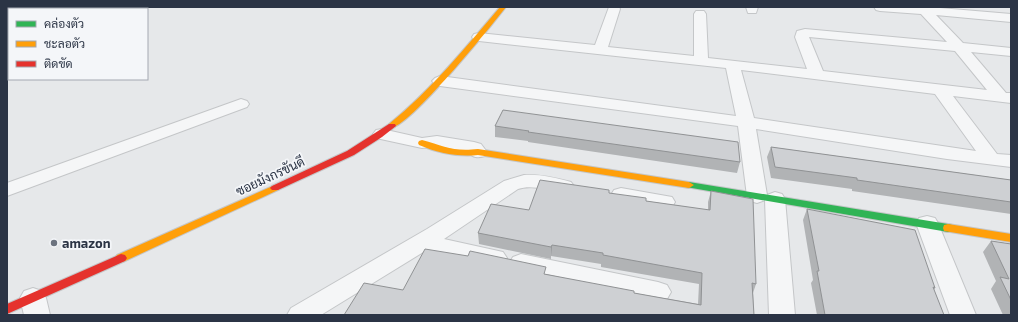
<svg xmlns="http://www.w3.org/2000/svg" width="1018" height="322" viewBox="0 0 1018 322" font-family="'Exo 2',Sarabun,sans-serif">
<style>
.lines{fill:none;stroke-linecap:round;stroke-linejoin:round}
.street-casing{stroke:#c4c6c8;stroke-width:2}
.fast-casing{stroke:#c4c6c8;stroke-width:2}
.slow-casing{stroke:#c4c6c8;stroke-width:2}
.jam-casing{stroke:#c4c6c8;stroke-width:2}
.street{fill:#f5f6f7;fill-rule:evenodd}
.fast{fill:#30b455;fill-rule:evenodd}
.slow{fill:#ff9f0a;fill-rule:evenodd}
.jam{fill:#e5322d;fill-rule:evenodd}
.wall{fill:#b1b3b5}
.shaded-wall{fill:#909294}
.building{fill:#ced0d3;stroke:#909294}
.poi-dot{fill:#6c737f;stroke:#f4f6f9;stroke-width:1.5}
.labels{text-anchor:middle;stroke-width:3.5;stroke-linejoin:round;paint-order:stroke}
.street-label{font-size:13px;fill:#2b3445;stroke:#f4f6f9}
.poi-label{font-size:13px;font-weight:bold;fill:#2b3445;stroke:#f4f6f9;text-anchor:start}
</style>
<rect width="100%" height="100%" fill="#e6e8ea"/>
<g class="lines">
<defs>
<path id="street" d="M609,7H619L620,9L608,47L694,56V14L696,11H704L706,14L708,58L807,69L795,37L797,31L805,29L947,42L921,14L880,11L876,10L874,7H928L1011,14V22L936,15L963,43L1011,48V56L971,52L1006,93H1011V103L953,96L997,154L1011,155V167L947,159L756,129L767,195L775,192L782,194L785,199L795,315H769L765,200L757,203L750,201L747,196L738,126L440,86L435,84L432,81L435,78L440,76L736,116L726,68L479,41L474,40L472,37L474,34L479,33L595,45ZM809,37L955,51L987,90L823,71ZM741,70L935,94L976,151L754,118Z
M746,7H758L756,13H748Z
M241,99L247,101L249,104L247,107L7,196V183Z
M382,129L422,138L437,136L474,142L481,144L487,152L485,156C478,158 473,158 468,152L437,146L422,148L376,138L373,134L376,130Z
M524,175C540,174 556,178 571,182L574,186L571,190C554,195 536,183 518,189L444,239L503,252L507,258L503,264L495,267L425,251L321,315H287L291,308L427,229L504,181Z
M621,188L672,197L675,202L672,207L665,209L614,200L611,195L614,190Z
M927,216L935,218L938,223L976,315H950L916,223L919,218Z
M521,254L658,282L667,285L671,292L667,299L658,302L513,269L509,263L513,257Z
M33,288L42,291L46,298L50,315H24L20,298L24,291Z"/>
<path id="fast" d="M689,182L948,224L952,225L953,228L952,231L948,232L686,187L684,185L686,183Z"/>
<path id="slow" d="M500,7H506C492,25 406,132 389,128L388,126L389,124C431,90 465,48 500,7Z
M422,140C444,146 453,152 478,149L689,182L694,185L689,188L478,155C457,157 438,153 419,145L418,143L419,141Z
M275,185L278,186L280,188L278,190L125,261L121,262L117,261L115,258L117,255Z
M948,224L1011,234V242L944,231L943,228L944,225Z"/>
<path id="jam" d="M389,124H395L396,126L382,137L354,155L278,190H272L270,188L272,186L347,151Z
M121,254L125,255L127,258L125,261L7,314V304Z"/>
</defs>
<use href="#street" class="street-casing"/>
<use href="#fast" class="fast-casing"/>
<use href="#slow" class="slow-casing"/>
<use href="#jam" class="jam-casing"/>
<use href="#street" class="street"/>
<use href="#fast" class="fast"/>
<use href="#slow" class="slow"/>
<use href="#jam" class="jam"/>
</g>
<path class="wall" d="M503,110L740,162L737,173L528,142V141L495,137V126Z
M771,147L1011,180V214L852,191V189L771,178L767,157Z
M711,191L756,284L753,293L754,315L403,290L546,274L634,293L698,304L699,284L601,267V264L551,256V259L479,244L478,233L529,210L609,193L646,201L708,210V202Z
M807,209L935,288L934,290L944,315H817L811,283L813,280L803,220Z
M991,241L1011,244V315H1003L991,289L996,281L983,252Z"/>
<path class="shaded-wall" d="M552,245L551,256V259V247Z"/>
<path class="building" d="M503,110L738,142L740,162L528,132L529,131L495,126Z
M771,147L1011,180V202L857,180V178L775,167Z
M540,180L609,190V193L646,198V201L710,210L711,191L753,199L756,284L752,283L754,315H344L364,283L403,290L425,249L468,256L470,251L546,267L544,274L634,291V293L701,305L702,273L603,255V253L552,245L551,247L478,233L491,204L529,210Z
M807,209L915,230L935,288L933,287L944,315H825L817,271H819Z
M991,241L1011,244V300L1000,277L1009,279Z"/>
<circle class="poi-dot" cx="54" cy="243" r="4"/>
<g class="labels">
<g class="street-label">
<text transform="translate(270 176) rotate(-25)" y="5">ซอยมังกรขันดี</text>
</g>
<g class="poi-label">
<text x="62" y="248">amazon</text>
</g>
</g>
<rect width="1018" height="322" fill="none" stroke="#2b3445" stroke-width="16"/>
<rect x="8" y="8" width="140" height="72" fill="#f4f6f9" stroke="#a4a8b1"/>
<rect x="16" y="21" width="20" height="6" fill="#30b455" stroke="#a4a8b1"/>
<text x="44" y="28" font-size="12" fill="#2b3445">คล่องตัว</text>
<rect x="16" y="41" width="20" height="6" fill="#ff9f0a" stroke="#a4a8b1"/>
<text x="44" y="48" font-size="12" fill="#2b3445">ชะลอตัว</text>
<rect x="16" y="61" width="20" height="6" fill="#e5322d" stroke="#a4a8b1"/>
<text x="44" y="68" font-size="12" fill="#2b3445">ติดขัด</text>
</svg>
